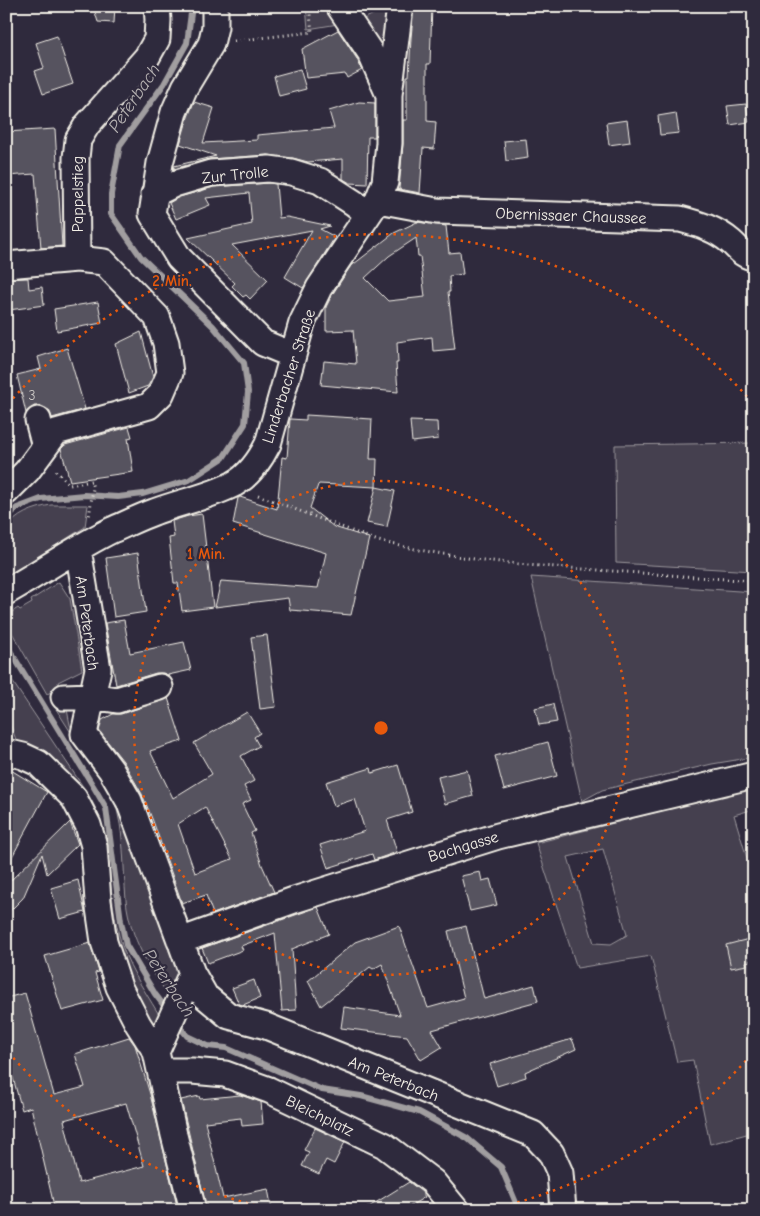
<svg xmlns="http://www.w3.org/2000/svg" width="760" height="1216" viewBox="0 0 760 1216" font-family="'Comic Neue',sans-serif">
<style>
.green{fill:#454050;stroke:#9c989c;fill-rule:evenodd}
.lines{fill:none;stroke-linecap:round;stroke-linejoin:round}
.stream{stroke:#a19ea0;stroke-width:6}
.building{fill:#56525f;stroke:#f4f1e8;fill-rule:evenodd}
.minor-casing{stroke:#f4f1e8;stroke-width:29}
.path{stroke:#f4f1e8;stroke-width:3;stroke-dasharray:1 4;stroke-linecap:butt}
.minor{stroke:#2f2a3d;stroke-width:25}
.ring{fill:none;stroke:#e8590c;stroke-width:2.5;stroke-dasharray:2.5 5}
.labels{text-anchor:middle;stroke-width:4.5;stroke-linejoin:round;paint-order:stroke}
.number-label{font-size:14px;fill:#ccc9c6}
.street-label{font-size:16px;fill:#f4f1e8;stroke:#2f2a3d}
.water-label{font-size:18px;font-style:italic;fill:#b6b2b2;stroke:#2f2a3d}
.centre{fill:#e8590c;stroke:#2f2a3d;stroke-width:2.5}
.ring-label{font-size:15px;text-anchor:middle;font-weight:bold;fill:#e8590c;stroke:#2f2a3d;stroke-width:4.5;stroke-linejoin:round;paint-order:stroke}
</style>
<rect width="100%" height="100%" fill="#2f2a3d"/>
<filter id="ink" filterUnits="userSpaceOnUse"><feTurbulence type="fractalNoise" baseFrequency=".02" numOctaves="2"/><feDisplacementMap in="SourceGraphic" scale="10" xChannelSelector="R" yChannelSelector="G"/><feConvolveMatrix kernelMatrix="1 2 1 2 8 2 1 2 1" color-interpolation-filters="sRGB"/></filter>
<g filter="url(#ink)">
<path class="green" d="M306,6H324L338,24L308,29Z
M385,8L390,12L382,52L360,21Z
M754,443V571L616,563L615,445Z
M51,505H88L85,527L6,577V530C15,514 34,508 51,505Z
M531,577L754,592V757L712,764L602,790L582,801Z
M59,582L70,599L82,670L58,682L60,688L47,694L6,622V611L9,609L12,612L18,608L20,610L32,603L31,600Z
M6,672L88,794C93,803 98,812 101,822C112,859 109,898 119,935C126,964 143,988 158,1013L164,1017L152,1029L136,1006L113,938L99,834L18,745L6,713Z
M66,704L70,725L118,798L181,973L173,1001C150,971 130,938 126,900C123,867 125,832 114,800L56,709Z
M754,787V809L734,815L754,881V1132L710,1144L693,1060L677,1062L651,956L577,968L536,843ZM603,849L627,935L611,944L594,943L568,857Z"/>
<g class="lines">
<path class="stream" d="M6,518L17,508L41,499L84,495L118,497L143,494L189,480L223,458L245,424L248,392L244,363L213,326L141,257L111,214V194L120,145L164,84L187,43L192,6
M6,644L95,789L106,808L121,921L126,945L155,994L168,1011
M177,1023L187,1036L208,1046L226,1048L322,1090L361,1096L419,1112L467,1138L501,1167L519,1210"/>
</g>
<path class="building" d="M93,6H115L114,23L98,22Z
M414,6H432L430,64H427V121L436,122L434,149L423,148L420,193L399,189L403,144V120H407V76H409L411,38Z
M338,30L357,59L362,70L347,78L345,74L306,78L302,49Z
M57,36L73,84L43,94L35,71L44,68L36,43Z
M300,69L306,89L279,96L274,76Z
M194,102L214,108L203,143L257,140V135L334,128L329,111L359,102L375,103V137H368L367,184L350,183L343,179V159L308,162L293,158L268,155L210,159L174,169V166L216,156L180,144L188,117Z
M746,104L749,122L730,125L727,106Z
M676,113L679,133L660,135L658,116Z
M627,120L630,142L609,145L606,123Z
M55,129L62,246L41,248L35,174L6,176V132Z
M526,139L528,158L506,161L504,141Z
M269,183L276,184L279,218L287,217L330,226L320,229L335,237L303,288L285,277L312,230L232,245L268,280L250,299L246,295L243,297L232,286L235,283L188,238L252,224L249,193L206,198L210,205L176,219L169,203L179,197L214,187Z
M417,222L446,226L449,253L460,252L463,274L449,276L450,292H448L455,349L433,351L432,337L397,342L398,363H396L398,392L321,385L324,361L356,364L353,330L326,331V307L332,295L350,267L394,233ZM416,238L418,256H420L425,297L388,301L365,278L389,256Z
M28,278L29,289L42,287L44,305L9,310L6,279Z
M98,302L102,323L57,331L54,309Z
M141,332L153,377L148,386L129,393L116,344Z
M67,348L85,409L52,418L49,410L41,406H34L26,413L17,375L41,369L38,357Z
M306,415L372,419L370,459H377L376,487L319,484L318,485L310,508L334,527L369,538L351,615L290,610L288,598L215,607L221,581L318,588L326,553L233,524L238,498L240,497L277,509L282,457L287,458L290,419L306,420Z
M410,421L437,422L438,439L412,442Z
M129,427L132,437L128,438L133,472L70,481L61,449L65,445Z
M376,487L395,491L387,527L367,523Z
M202,514L213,607L182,611L178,583H174L169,538L174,537L172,521L188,516Z
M138,553L146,612L114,617L106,558Z
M124,620L130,653L184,642L191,670L168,675L163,673H156L116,685L105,623Z
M267,635L276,707L260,709L251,637Z
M168,698L182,741L150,751L173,798L212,774L194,743L247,712L260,733L254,737L259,746L241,756L254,781L244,786L251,800L242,804L255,831L251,833L262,865L274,892L213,914L206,895L182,903L153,821L142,794L123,761L99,731L102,720L113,714H121ZM205,807L232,859L195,873L178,824Z
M553,704L557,722L539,725L535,708Z
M548,742L557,776L504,790L495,756Z
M398,765L412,812L387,820L397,852L374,860L372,854L328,868L320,845L365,831L355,799L334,806L326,782L371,768L372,773Z
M6,767L47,792L6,868Z
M467,770L473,796L445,804L438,777Z
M70,822L78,844L47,874L42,854L23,898L6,915V885Z
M480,872L482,881L490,879L497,905L470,911L461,876Z
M78,880L85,912L60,919L51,888Z
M318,907L329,934L292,949L296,1010L282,1011L275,933L241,946L243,950L208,963L202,948Z
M399,926L428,1008L464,998L448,931L466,926L484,999L534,985L538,1001L432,1030L442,1047L421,1060L407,1036L341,1028L344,1007L400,1015L382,964L373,969L370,967L321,1006L308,981L355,942Z
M749,939L753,960L746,962L747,965L731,968L726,945Z
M90,943L99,972L95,973L103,1000L62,1011L45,956Z
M254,980L260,998L243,1005L239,1004L232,988Z
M25,993L54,1095L85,1087L75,1054L129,1037L135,1045L150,1094L178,1210H55L31,1107L22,1110L6,1053V998ZM126,1103L144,1166L79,1183L64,1120Z
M572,1039L576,1049L525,1072L526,1077L497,1086L490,1064Z
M240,1095L261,1102L263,1124L242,1126L241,1118L205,1122L223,1198L268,1189L272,1210H207L181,1100L199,1096L200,1099Z
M315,1128L345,1142L334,1164L326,1160L319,1174L302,1166L309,1152L304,1150Z
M409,1182L422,1192L425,1197L404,1210H364Z"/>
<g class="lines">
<defs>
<path id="minor" d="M215,6V27L211,44L185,87L174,112L160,163L152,214L179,258L263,343L292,355
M389,95L400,6
M154,194L174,184L211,173L269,169L291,172L320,181L354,203L368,214
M378,200L437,211L680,219C699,224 716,229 731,242C738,248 744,257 754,257
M77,259L76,158L78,140L87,125L147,57L157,39L158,20L157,6
M6,265L77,259L104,262L157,317L166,343L170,373L161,394L149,406L56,432L27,471L6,492
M38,420L45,447
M78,549L98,669L84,734L111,770L129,801L192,973L205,996L229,1016L266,1026L533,1134L551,1153L560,1173L563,1210
M6,592C42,572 75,548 112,530C126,524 140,517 154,512C180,502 209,497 234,484C250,475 260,460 268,444L302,323L319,288L378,200L385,182L389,143V95L370,52L339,6
M64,697L91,696L117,700L160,687
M6,752L23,756L38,763L74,798L88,825L94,846L98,901L104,942L119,987L138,1024L156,1052L174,1135L193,1210
M180,941L294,900L498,836L754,775
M156,1052L192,973
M161,1071H192L225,1074L269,1090L384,1145L433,1182L456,1210"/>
</defs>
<use href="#minor" class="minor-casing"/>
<path class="path" d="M234,41L312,32L309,6
M56,471L70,485L91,481L93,488L89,518
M258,495L378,541L419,550L474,559L527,565L754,581"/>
<use href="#minor" class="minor"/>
</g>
</g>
<g class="ring">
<circle cx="381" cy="728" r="247"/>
<path d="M751 1055A494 494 0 0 1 492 1209M270 1209A494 494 0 0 1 8 1052M8 404A494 494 0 0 1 751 401"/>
</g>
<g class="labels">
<g class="number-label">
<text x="32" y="400">3</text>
</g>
<g class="street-label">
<text transform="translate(235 174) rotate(-6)" y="6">Zur Trolle</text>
<text transform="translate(77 194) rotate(-90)" y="6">Pappelstieg</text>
<text transform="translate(571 215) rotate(2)" y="6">Obernissaer Chaussee</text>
<text transform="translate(288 376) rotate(-72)" y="6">Linderbacher Straße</text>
<text transform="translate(88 623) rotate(82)" y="6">Am Peterbach</text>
<text transform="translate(463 846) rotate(-17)" y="6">Bachgasse</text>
<text transform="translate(394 1078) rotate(22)" y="6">Am Peterbach</text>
<text transform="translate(320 1115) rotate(26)" y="6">Bleichplatz</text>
</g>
<g class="water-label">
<text transform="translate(134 98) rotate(-56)" y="6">Peterbach</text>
<text transform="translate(169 983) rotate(56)" y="6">Peterbach</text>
</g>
</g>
<circle cx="381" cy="728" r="8" class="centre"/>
<g class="ring-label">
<text x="172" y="286">2 Min.</text>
<text x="206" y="559">1 Min.</text>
</g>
<rect width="760" height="1216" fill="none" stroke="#2f2a3d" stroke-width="25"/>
<rect x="12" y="12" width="735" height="1191" fill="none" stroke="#f4f1e8" stroke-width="2" filter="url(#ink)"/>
</svg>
